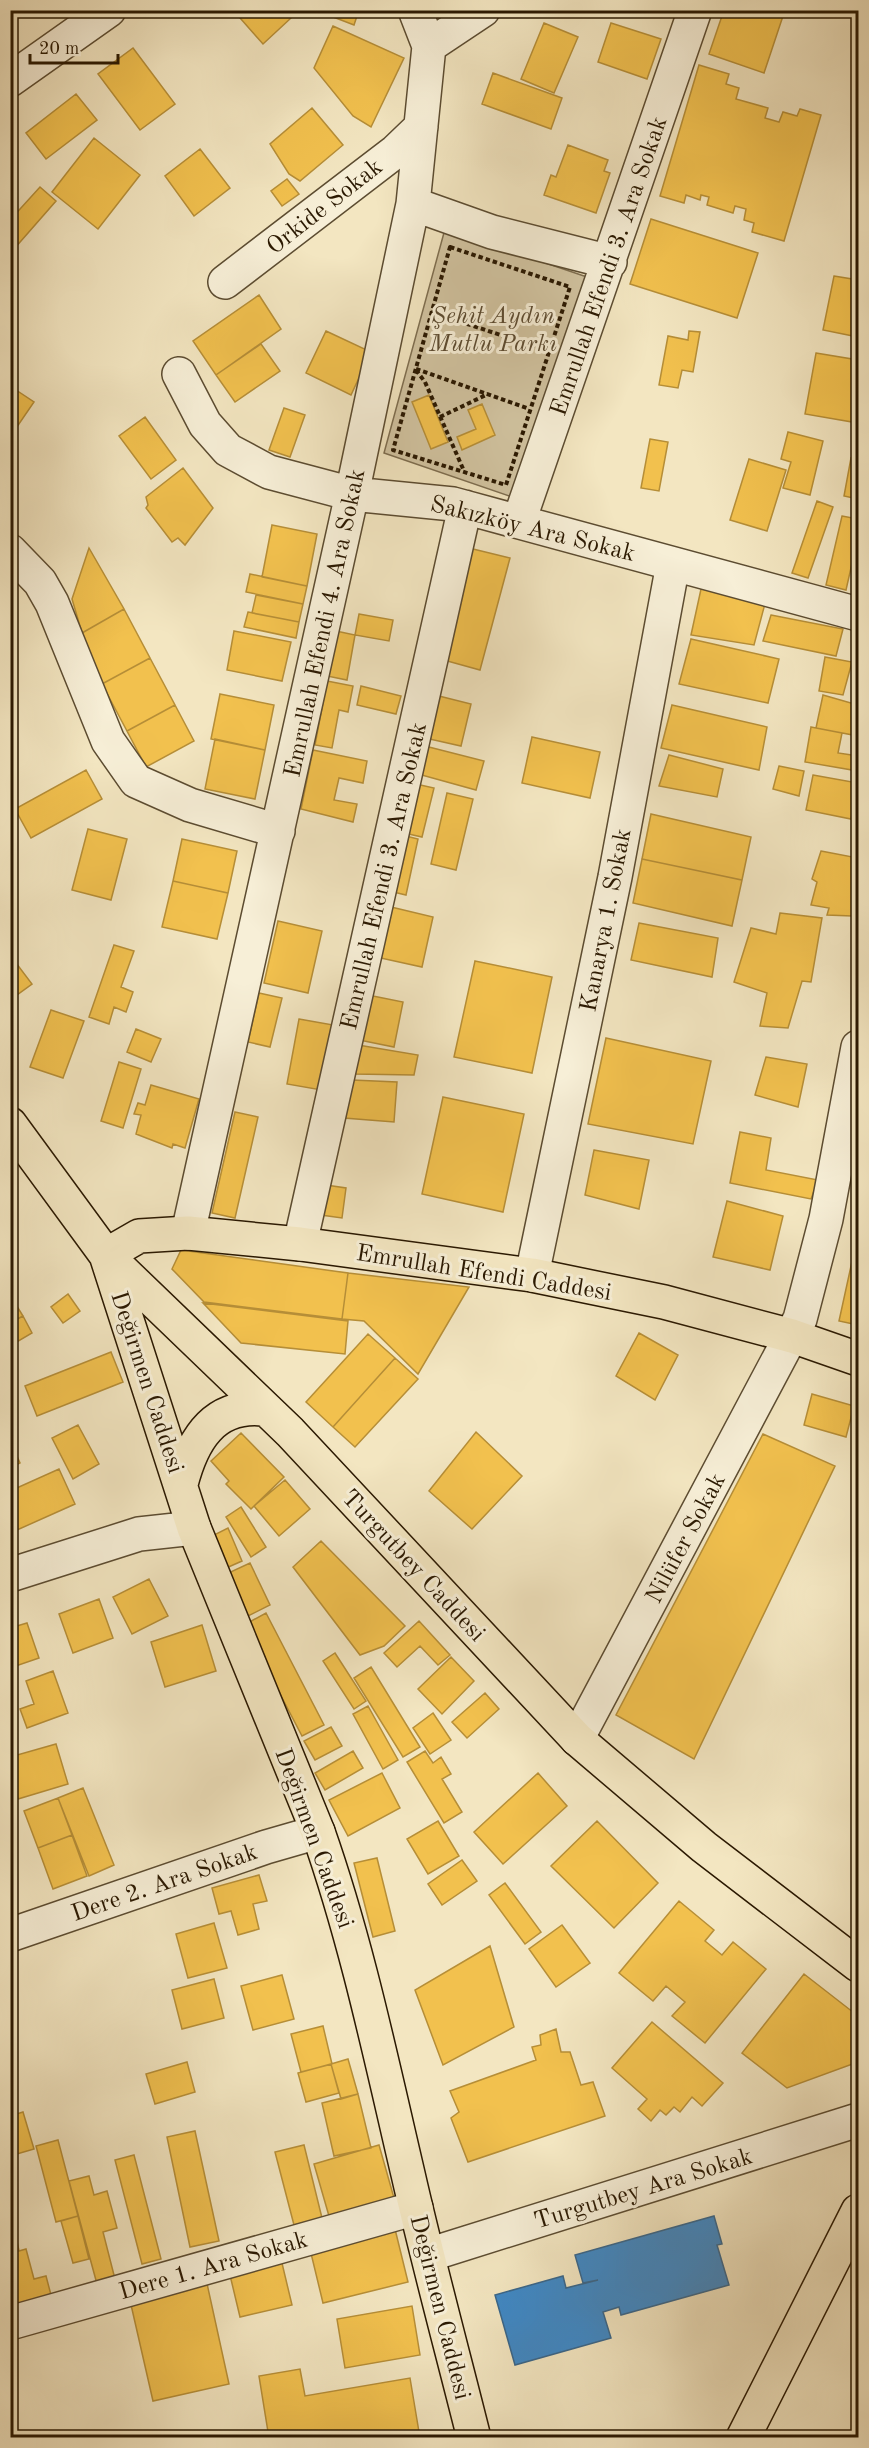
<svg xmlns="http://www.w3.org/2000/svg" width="869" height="2448" viewBox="0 0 869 2448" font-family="'Old Standard TT',serif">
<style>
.green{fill:#d1c3a0;stroke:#7e6e50;stroke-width:1.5}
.homes{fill:#f2c14e;stroke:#b68e37;stroke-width:1.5}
.schools{fill:#3f88c5;stroke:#39668a;stroke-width:1.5}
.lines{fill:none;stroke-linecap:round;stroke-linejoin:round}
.minor-casing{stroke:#5c4c31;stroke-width:36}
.major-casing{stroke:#2a1801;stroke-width:36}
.path{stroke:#2a1801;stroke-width:4;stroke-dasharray:4.5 3;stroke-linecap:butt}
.minor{stroke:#f7efd7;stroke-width:33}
.major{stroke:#f3e6c1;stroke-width:33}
.labels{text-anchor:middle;stroke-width:6;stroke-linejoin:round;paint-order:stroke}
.street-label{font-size:24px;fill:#2a1801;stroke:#f7efd7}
.park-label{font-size:24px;font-style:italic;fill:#5c4b31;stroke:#f7efd7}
</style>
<rect width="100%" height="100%" fill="#f3e6c1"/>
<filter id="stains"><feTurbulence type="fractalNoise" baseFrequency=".00333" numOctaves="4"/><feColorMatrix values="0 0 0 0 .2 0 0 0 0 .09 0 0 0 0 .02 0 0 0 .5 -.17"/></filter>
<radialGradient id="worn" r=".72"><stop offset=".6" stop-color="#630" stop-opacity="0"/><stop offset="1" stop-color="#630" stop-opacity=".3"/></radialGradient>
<path class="green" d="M445,229L587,277L512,497L384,453Z"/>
<path class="homes" d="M233,10H284L291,18L263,44Z
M315,10H359L354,25Z
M724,10H785L764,73L709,54Z
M544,23L578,37L554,93L521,79Z
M611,23L661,39L647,79L598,62Z
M333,26L404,58L371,127L353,116L314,68Z
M133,48L175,104L140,130L98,74Z
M699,65L729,74L726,84L739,88L736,99L768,108L765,118L779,122L783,112L797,116L800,109L821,115L784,241L752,232L754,223L744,220L746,209L735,206L733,213L707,205L709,197L701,195L700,200L686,195L684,203L660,196Z
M493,73L562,98L551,129L482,104Z
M76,94L97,120L46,159L26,133Z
M312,108L343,145L300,181L289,174L270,144Z
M94,138L140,175L98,229L52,192Z
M568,145L608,160L604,171L610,173L596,213L544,195L551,175L556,177Z
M200,149L230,188L194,216L165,176Z
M287,179L299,194L282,206L271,191Z
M40,187L56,201L14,249L10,246V220Z
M651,219L758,253L737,318L630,284Z
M834,276L858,280V337L823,330Z
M259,295L281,329L216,375L193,341Z
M326,331L371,352L351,395L306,373Z
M689,331L700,332L693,372L682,370L678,388L659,385L668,336L688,340Z
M261,344L280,371L235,402L216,375Z
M816,353L858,360V423L805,414Z
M10,386L34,402L10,437Z
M429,395L448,442L431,449L412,402Z
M482,404L495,435L462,450L457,437L476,429L468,410Z
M284,408L305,415L290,457L269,450Z
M145,417L176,460L151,479L119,436Z
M788,432L823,441L810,495L783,488L791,462L781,459Z
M650,439L668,442L659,491L641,488Z
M851,458L858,460V499L844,496Z
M749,459L786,470L767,531L730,520Z
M183,468L213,508L185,545L178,538L172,542L146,508L148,505L146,497Z
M817,501L833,507L808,578L792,573Z
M842,516L858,519V537L846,590L826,585Z
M272,525L317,534L307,586L262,577Z
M89,548L124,609L82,633L72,599Z
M469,548L510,558L480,670L440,659Z
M250,574L307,586L303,604L246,592Z
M703,580L767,596L754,645L691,635Z
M256,595L303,604L299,622L252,613Z
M124,609L150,658L102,684L82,633Z
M248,612L299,622L296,638L244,627Z
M359,614L393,620L389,641L355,635Z
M771,615L843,629L836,656L763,641Z
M234,631L291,642L282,681L227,670Z
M336,631L355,635L347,680L327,676Z
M691,639L779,659L768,703L679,684Z
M825,657L852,662L843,695L819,691Z
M150,658L175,705L127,731L102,684Z
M327,681L353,686L348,712L339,710L332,748L315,745Z
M361,686L401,696L396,714L357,705Z
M220,694L274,705L265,750L211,739Z
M435,695L471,704L461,746L425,738Z
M823,695L858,705V736L816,728Z
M175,705L194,741L146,767L127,731Z
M672,705L767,727L759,770L661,748Z
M811,727L842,733L838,753L858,756V771L805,762Z
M532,737L600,752L590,798L522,783Z
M215,739L265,750L255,799L205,789Z
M425,746L484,761L476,790L418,774Z
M313,750L367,761L363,783L339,778L334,800L357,804L353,822L301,809Z
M669,755L723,769L717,797L659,786Z
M779,766L804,771L799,796L773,789Z
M86,770L102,799L31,838L15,809Z
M813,775L858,783L851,819L806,810Z
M416,784L434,788L422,837L404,833Z
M447,793L473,799L456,870L431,864Z
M651,814L751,837L742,880L642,859Z
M88,829L127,839L111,900L72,890Z
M402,835L418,839L406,895L389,891Z
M182,839L237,851L228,893L173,881Z
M821,851L858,858V882L852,916L827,915L829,908L811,905L817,882L812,879Z
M642,859L742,880L732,926L633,903Z
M173,881L228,893L217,939L162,927Z
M387,906L433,917L422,967L376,957Z
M780,913L822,918L811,982L802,981L788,1028L760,1026L767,993L734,982L751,928L776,934Z
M278,921L322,931L308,993L264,983Z
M639,923L718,938L712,977L631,960Z
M114,945L134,951L121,987L133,992L126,1012L114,1007L109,1024L89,1017Z
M10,955L32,984L10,1000Z
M475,961L552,977L532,1073L454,1057Z
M259,993L282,998L270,1047L248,1042Z
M368,995L403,1002L394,1047L359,1040Z
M51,1010L84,1021L63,1078L30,1067Z
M299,1019L339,1026L327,1091L287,1084Z
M136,1029L161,1039L151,1062L127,1052Z
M606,1038L711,1061L693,1144L588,1124Z
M358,1045L418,1055L414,1075L354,1074Z
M766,1057L807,1064L798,1107L755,1095Z
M119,1062L141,1069L123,1128L101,1121Z
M352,1080L397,1082L394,1122L344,1118Z
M151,1085L199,1099L185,1148L173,1144L172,1148L136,1134L141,1115L134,1114L138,1103L145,1105Z
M443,1097L524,1114L503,1212L422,1194Z
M235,1112L258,1117L235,1218L212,1213Z
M740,1132L771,1138L766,1170L818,1180L811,1199L730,1183Z
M594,1150L649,1160L639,1209L585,1195Z
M326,1185L346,1188L342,1218L321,1215Z
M727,1201L783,1216L770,1270L713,1257Z
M858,1234V1325L839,1321Z
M181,1250L348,1273L342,1319L204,1302L172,1269Z
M348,1273L469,1287L418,1374L364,1321L342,1319Z
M68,1294L80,1311L63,1323L51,1307Z
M10,1295L23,1316L10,1323Z
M203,1303L348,1321L345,1354L241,1343Z
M23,1316L32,1333L10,1346V1323Z
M639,1333L678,1355L655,1400L616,1376Z
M368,1334L395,1358L333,1427L306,1402Z
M111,1352L123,1382L37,1416L25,1386Z
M395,1358L418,1379L355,1447L333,1427Z
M812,1394L854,1406L846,1437L804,1425Z
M78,1425L99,1464L73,1479L52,1438Z
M476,1432L522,1476L472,1529L429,1491Z
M241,1433L284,1477L251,1509L226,1484L229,1481L211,1461Z
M763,1434L835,1466L694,1759L616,1715Z
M10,1441L20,1463L10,1468Z
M59,1469L75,1504L17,1530L10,1515V1491Z
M285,1480L310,1509L279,1536L254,1506Z
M241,1507L266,1547L251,1557L226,1517Z
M228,1528L242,1561L224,1569L210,1537Z
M321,1541L405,1626L384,1646L360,1655L293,1567Z
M250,1563L270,1605L244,1618L224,1575Z
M149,1579L168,1616L132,1634L113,1597Z
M99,1599L113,1638L73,1653L59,1614Z
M266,1613L324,1725L302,1736L244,1625Z
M419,1621L450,1655L438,1665L420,1646L397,1667L384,1653Z
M27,1623L39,1658L10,1668V1628Z
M202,1625L216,1671L165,1687L151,1642Z
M335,1653L366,1701L354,1709L323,1661Z
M451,1657L474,1681L442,1714L418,1689Z
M371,1667L420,1747L403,1757L354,1678Z
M53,1671L68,1713L27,1728L20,1709L34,1704L26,1681Z
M485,1693L499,1709L467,1738L452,1722Z
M368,1706L398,1760L383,1769L353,1714Z
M433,1713L451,1740L430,1754L413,1728Z
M331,1727L342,1746L315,1760L304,1741Z
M56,1744L68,1784L18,1799L10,1773V1757Z
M353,1751L363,1768L325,1790L315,1773Z
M425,1751L433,1763L441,1757L451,1774L442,1779L462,1812L444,1823L407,1762Z
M382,1773L400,1808L348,1836L329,1800Z
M538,1773L567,1806L503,1864L474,1832Z
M83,1788L114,1865L89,1876L58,1798Z
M58,1798L72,1835L38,1848L24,1811Z
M438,1821L459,1856L428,1874L407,1839Z
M597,1821L658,1883L614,1928L551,1866Z
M72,1835L87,1876L53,1889L38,1848Z
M377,1858L395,1931L373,1937L354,1863Z
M462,1860L477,1881L442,1905L428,1884Z
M259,1875L267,1901L253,1904L259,1929L238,1935L231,1911L219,1914L212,1888Z
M505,1883L541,1932L525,1944L489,1895Z
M679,1901L714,1930L705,1941L722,1955L733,1942L766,1969L705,2043L672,2016L685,2002L666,1986L653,2001L619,1973Z
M214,1923L227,1968L188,1978L176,1934Z
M562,1925L590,1963L556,1987L529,1949Z
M490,1946L514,2027L443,2065L415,1990Z
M804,1974L858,2016V2062L787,2088L742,2053Z
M282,1975L294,2019L253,2030L241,1986Z
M214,1979L224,2018L182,2029L172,1990Z
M652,2022L723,2083L702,2106L692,2097L680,2112L674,2107L666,2115L660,2110L651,2121L638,2109L647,2099L612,2068Z
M323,2026L332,2064L301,2072L291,2034Z
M556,2029L561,2052H570L581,2085L593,2082L605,2116L468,2162L451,2118L459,2112L450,2091L536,2060L532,2047L541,2045L540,2035Z
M348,2059L358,2094L341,2099L331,2064Z
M187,2062L195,2092L155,2104L146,2074Z
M331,2064L339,2093L306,2102L298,2073Z
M358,2094L371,2148L334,2156L322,2103Z
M23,2112L34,2149L10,2156V2116Z
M195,2131L219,2241L190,2247L167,2137Z
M58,2140L78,2216L56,2222L36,2146Z
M304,2145L322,2218L294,2225L275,2152Z
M379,2145L394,2198L329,2216L314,2164Z
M134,2155L161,2259L142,2264L115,2160Z
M89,2176L94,2195L107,2191L117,2228L103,2232L115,2279L97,2284L69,2181Z
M78,2216L89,2259L73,2263L61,2221Z
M394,2225L408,2282L323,2303L309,2245Z
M15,2232L19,2251L26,2249L34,2279L46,2276L51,2295L11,2305L10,2233Z
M281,2259L292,2305L240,2317L229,2271Z
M206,2279L229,2384L153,2401L129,2296Z
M412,2306L420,2355L345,2368L337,2319Z
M300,2369L305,2396L410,2378L420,2438H269L259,2376Z"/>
<path class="schools" d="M714,2216L722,2244L717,2245L729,2285L621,2315L619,2307L603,2312L611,2338L515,2365L495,2295L563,2276L566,2288L598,2280L583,2283L575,2255Z"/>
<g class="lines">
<defs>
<path id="minor" d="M429,46L483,10
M10,80L109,10
M413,204L492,232L610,262
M225,282L396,151L421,127
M179,374L205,424L228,450L269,472L352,494L453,504L858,614
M519,521L695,10
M10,551L40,582L52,603L108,741L136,781L190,805L278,831
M188,1233L352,494L413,204L429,46L415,10
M300,1244L465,507
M532,1275L615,877L673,564
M10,1575L139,1534L194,1528
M577,1739L800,1319L826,1219L858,1047
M10,1935L266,1847L318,1832
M428,2255L858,2120
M10,2323L416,2208"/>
<path id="major" d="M10,1124L106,1255L290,1432L577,1739L704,1847L858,1965
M106,1255L194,1528L318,1832C357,1943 381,2059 408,2174C428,2262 452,2350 474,2438
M106,1255L139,1236L188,1233L300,1244L532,1275L664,1302L792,1336L858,1359
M181,1484C192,1441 213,1404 263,1409
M743,2438L858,2211"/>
</defs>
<use href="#minor" class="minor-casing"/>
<use href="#major" class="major-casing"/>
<path class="path" d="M450,247L570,287L506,485L393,450Z
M431,312L546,350
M416,369L527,408
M416,370L425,382L464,471
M440,417L488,394"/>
<use href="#minor" class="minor"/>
<use href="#major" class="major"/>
</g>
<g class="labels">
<g class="street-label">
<text transform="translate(324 206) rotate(-38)" y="8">Orkide Sokak</text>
<text transform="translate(608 266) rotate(-71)" y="8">Emrullah Efendi 3. Ara Sokak</text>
<text transform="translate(533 528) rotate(14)" y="8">Sakızköy Ara Sokak</text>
<text transform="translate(324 623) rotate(-78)" y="8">Emrullah Efendi 4. Ara Sokak</text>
<text transform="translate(383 876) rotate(-77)" y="8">Emrullah Efendi 3. Ara Sokak</text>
<text transform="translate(605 920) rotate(-79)" y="8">Kanarya 1. Sokak</text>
<text transform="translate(484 1272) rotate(9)" y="8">Emrullah Efendi Caddesi</text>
<text transform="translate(148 1382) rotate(72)" y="8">Değirmen Caddesi</text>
<text transform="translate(685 1538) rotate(-62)" y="8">Nilüfer Sokak</text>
<text transform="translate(414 1565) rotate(47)" y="8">Turgutbey Caddesi</text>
<text transform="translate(315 1838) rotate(70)" y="8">Değirmen Caddesi</text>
<text transform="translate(164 1882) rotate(-19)" y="8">Dere 2. Ara Sokak</text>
<text transform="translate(643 2188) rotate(-17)" y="8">Turgutbey Ara Sokak</text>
<text transform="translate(213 2265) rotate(-16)" y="8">Dere 1. Ara Sokak</text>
<text transform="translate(441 2307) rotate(76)" y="8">Değirmen Caddesi</text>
</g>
<g class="park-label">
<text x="493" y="323">Şehit Aydın<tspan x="493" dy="28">Mutlu Parkı</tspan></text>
</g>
</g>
<rect width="869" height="2448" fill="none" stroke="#f3e6c1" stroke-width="36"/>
<rect x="12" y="12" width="845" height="2424" fill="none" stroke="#2a1801" stroke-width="3"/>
<rect x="18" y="18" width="833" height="2412" fill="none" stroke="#2a1801" stroke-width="1.5"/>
<path d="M30 54v9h88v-9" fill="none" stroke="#2a1801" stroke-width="3"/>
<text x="39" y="54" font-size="18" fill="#2a1801" stroke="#f7efd7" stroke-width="4.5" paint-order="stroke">20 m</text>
<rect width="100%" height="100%" filter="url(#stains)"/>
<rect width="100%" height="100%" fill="url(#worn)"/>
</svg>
